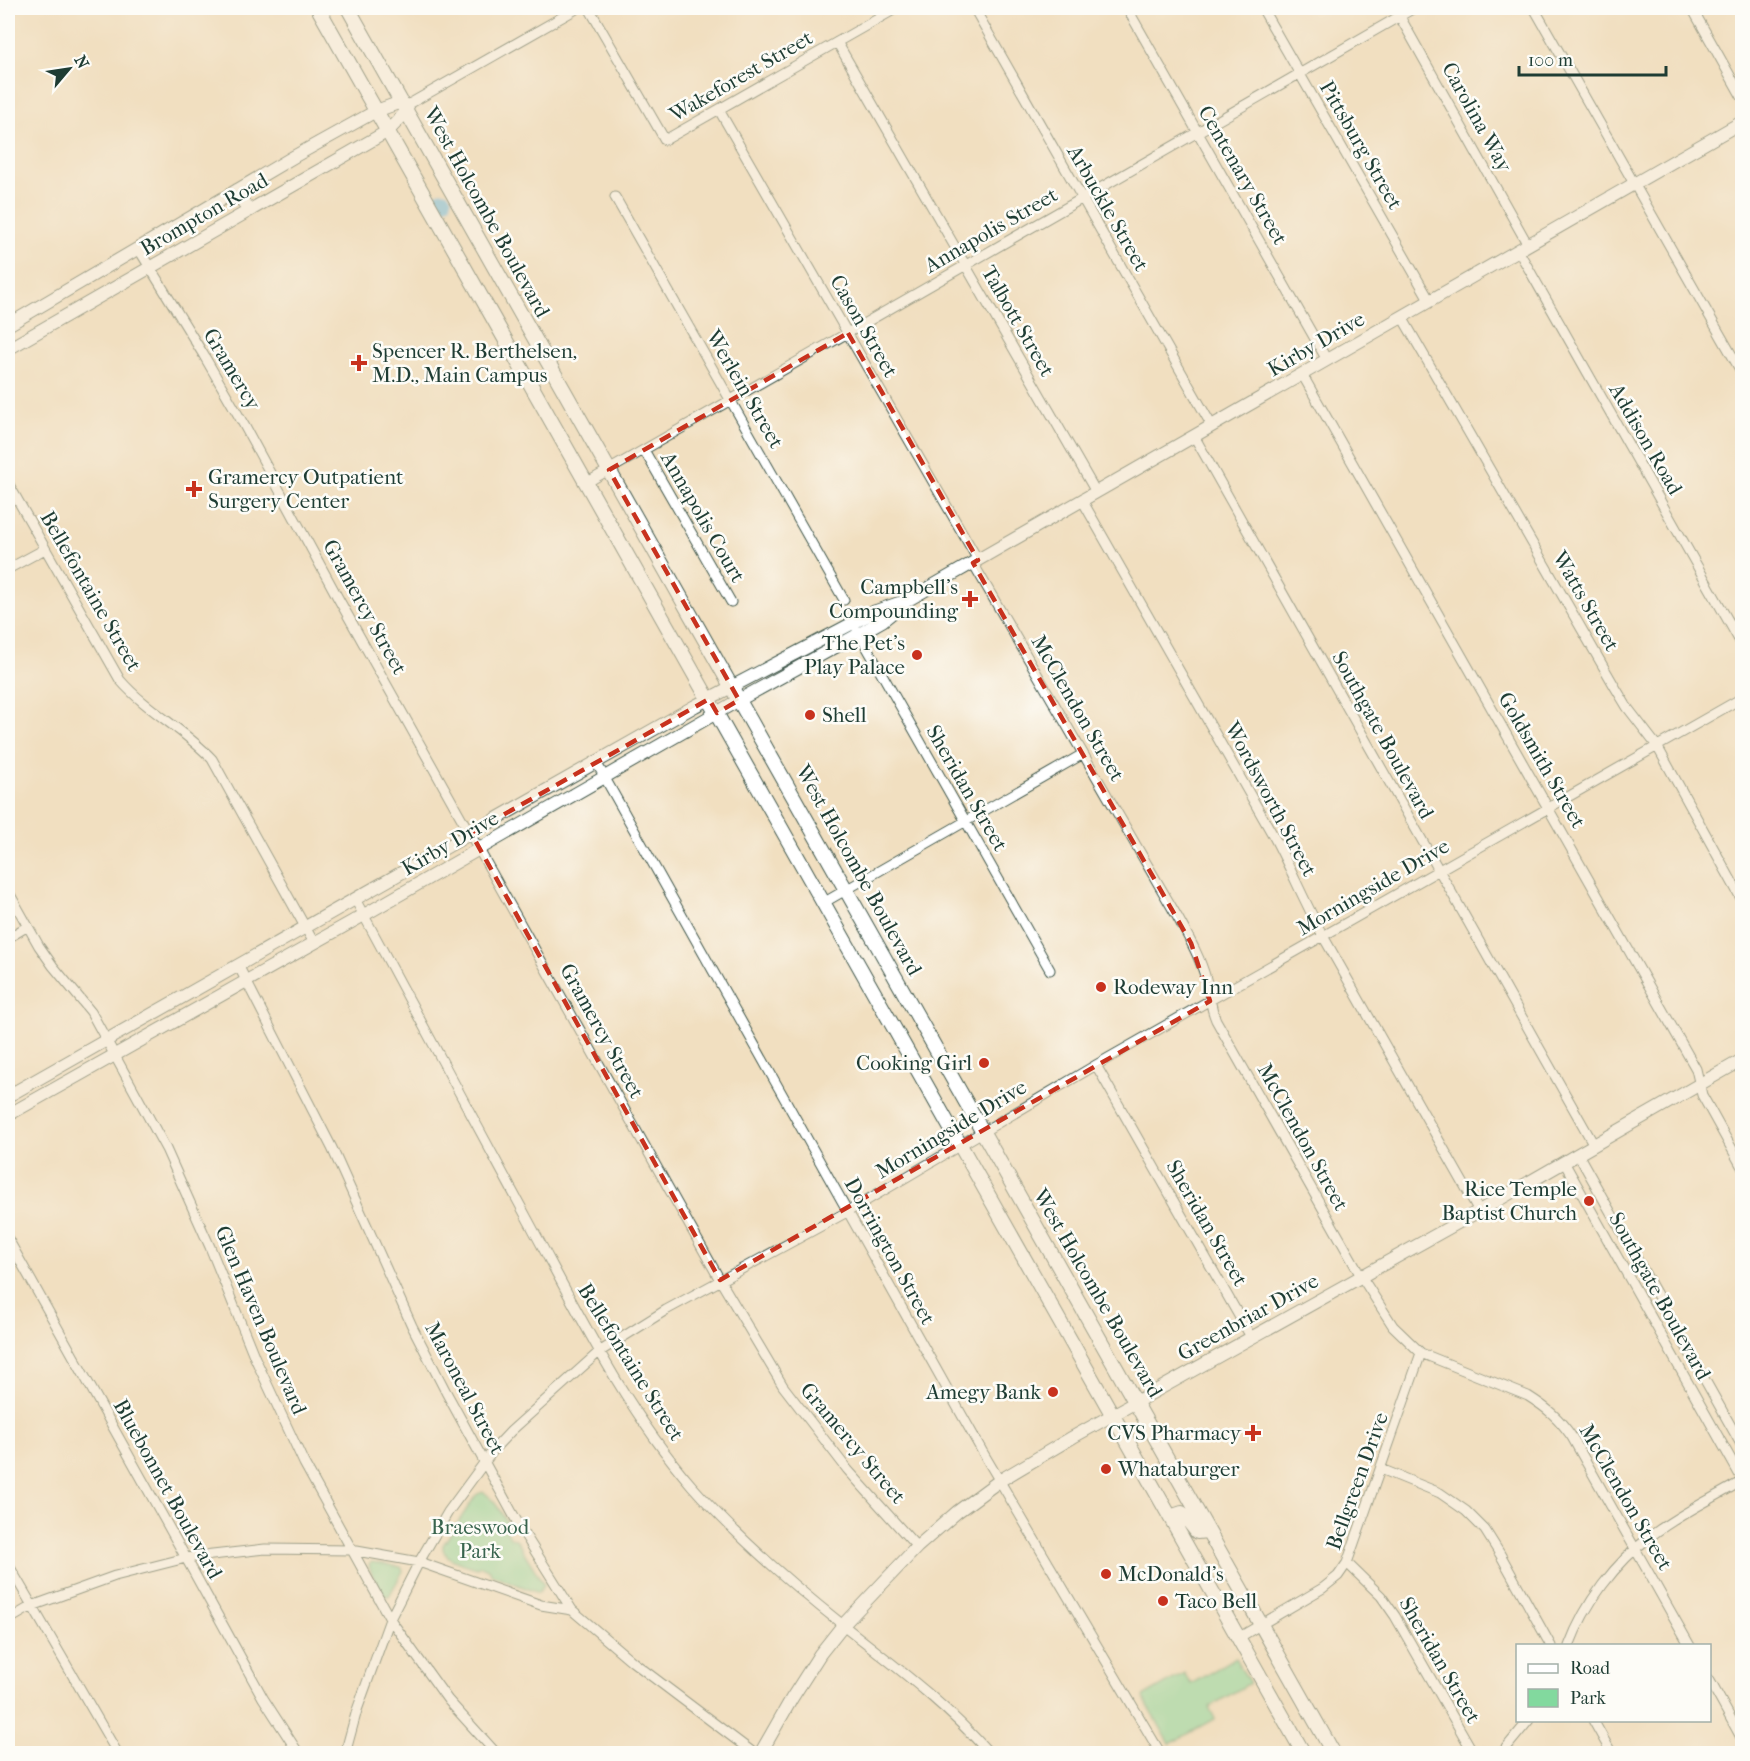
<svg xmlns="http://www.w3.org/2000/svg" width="1750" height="1761" viewBox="0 0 1750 1761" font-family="'IM FELL French Canon',serif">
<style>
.green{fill:#82d99e;stroke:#508b69;stroke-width:1.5}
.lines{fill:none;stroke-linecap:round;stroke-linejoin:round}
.river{stroke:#6bbde7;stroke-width:18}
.street-casing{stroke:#3e5549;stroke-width:11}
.secondary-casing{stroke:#3e5549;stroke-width:14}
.primary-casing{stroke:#3e5549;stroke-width:16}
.street{stroke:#fff;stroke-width:9}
.secondary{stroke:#fff;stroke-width:12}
.primary{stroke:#fff;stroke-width:14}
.marked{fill:none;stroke:#c8321e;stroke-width:4.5;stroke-dasharray:12 8;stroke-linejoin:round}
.poi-dot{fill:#c8321e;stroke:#fdfcf7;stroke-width:2}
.labels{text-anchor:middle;stroke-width:5;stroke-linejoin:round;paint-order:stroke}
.street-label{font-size:21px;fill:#1f3d34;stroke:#fdfcf7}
.poi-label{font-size:21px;fill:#1f3d34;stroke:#fdfcf7;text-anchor:start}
.park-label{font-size:21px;fill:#38644e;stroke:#fdfcf7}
</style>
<rect width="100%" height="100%" fill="#fdfcf7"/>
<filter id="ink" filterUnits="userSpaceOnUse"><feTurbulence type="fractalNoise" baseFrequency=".0167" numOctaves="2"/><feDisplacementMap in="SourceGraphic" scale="12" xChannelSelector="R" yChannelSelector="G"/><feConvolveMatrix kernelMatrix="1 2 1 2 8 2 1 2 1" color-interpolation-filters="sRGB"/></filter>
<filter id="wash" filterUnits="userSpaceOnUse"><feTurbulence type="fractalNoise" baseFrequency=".008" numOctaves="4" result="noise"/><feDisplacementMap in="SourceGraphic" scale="24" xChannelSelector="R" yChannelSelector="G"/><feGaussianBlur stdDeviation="1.35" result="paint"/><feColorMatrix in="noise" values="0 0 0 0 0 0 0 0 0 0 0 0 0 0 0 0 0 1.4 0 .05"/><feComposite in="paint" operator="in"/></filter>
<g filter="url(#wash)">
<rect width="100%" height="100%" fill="#f1dfc0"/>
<path class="green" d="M484,1492L494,1501L510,1527L507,1531L511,1538L516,1539L544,1585L538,1593L491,1574L490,1570L481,1566L477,1568C465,1564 441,1560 443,1545L476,1495L480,1493Z
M372,1562L401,1567L403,1571L389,1596H385C379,1589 370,1573 369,1564Z
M1235,1658L1250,1683L1209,1707L1215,1719L1170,1744L1143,1697L1184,1673L1191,1684Z"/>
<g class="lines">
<path class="river" d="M440,201L443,200"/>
</g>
</g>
<g filter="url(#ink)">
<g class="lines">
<defs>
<path id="street" d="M589,8L665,140L897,8
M974,8L1212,426
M1127,8L1327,360
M1262,8L1430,301
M1395,8L1528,245
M1534,8L1742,373
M1692,8L1742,97
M837,42L1096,492
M719,110L978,560
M407,111L411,103L578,8
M615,197L844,600
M138,248L203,354L244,425L338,598L720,1280L783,1386L847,1469L917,1547
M1518,250L1742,645
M1402,317L1615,687L1627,707L1657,746L1742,900
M1302,374L1696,1069L1702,1095L1742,1167
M1194,436L1594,1145
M644,450L731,602
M8,483L120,680C147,711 184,729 212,759L314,943
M586,483L1414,8
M1082,500L1274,837C1291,869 1305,903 1323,936L1479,1211
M973,563L1178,918C1189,938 1200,957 1206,979C1210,993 1210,1007 1216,1020L1361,1276L1393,1326L1421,1353L1528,1396C1547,1408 1559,1418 1572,1437L1690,1646
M8,569L45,549
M857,630L1050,970
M596,762L982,1451L1161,1754
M8,891L39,946L53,966L91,1012L166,1149L210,1247L255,1358L304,1463L390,1619L448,1700L497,1754
M355,899C415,1010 475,1122 535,1233C582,1320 627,1411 692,1486C737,1537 790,1583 843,1625C895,1666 946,1704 990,1754
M823,903L1083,754
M8,938L28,926
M238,965L332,1148L412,1326L446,1392L520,1527L572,1610L633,1662L755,1754
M1096,1065L1251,1337
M1578,1154L1742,1446
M1564,1162L1742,1479
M8,1239L186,1558L263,1698L299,1754
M1381,1469L1440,1493L1466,1511L1485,1530L1500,1554L1551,1646
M1347,1563L1381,1596L1395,1616L1474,1754
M8,1564L118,1754
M8,1620L32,1606L115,1576L186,1558L265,1549L351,1550L419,1562L541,1605L572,1610
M1238,1638L1323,1588L1338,1576L1347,1563L1421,1353
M1569,1646C1585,1603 1615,1563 1651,1536C1679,1514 1712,1499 1742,1481
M1710,1681L1742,1739
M1593,1720L1612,1754
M345,1754L357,1710L390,1619L419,1562L448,1512L495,1448L511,1431L599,1352L666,1310L847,1212L1096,1065L1742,698
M1501,1754L1529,1720"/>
<path id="secondary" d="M237,190L248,211
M8,325L295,156L376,111L401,102
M8,349L388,131L407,111
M8,1096L695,706L876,611L899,603
M8,1115L364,915L739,700L859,634L882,621L908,600L1742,122
M760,1754L792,1698L820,1654L843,1625L917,1547L957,1512L999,1481L1073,1437L1479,1211L1742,1060"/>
<path id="primary" d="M318,8L1304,1754
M348,8L1334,1754
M1170,1517L1182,1513L1197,1532L1208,1531"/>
</defs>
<use href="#street" class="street-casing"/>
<use href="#secondary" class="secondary-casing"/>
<use href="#primary" class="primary-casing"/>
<use href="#street" class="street"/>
<use href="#secondary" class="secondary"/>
<use href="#primary" class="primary"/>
</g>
</g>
<path d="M0 0H1750V1761H0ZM848,333L978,560L973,563L1191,943L1210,1001L720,1280L471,833L709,699L717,713L739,700L609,470Z" fill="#f1dfc0" fill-opacity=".55" fill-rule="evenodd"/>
<path class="marked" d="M848,333L978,560L973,563L1191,943L1210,1001L720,1280L471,833L709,699L717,713L739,700L609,470Z"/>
<g class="poi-dot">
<path d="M356 354h6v6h6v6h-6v6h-6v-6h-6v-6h6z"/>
<path d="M191 480h6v6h6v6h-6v6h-6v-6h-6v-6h6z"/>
<path d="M967 590h6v6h6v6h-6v6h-6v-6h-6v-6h6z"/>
<circle cx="917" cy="655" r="6"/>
<circle cx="810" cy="715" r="6"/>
<circle cx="1101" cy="987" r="6"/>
<circle cx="984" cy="1063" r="6"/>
<circle cx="1589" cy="1201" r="6"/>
<circle cx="1053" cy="1392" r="6"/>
<path d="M1250 1424h6v6h6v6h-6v6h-6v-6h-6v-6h6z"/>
<circle cx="1106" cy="1469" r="6"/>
<circle cx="1106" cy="1574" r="6"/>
<circle cx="1163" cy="1601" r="6"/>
</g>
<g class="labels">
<g class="street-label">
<text transform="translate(741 76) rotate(-30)" y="7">Wakeforest Street</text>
<text transform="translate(1477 117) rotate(61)" y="7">Carolina Way</text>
<text transform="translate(1361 145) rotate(60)" y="7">Pittsburg Street</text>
<text transform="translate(1243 175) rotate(60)" y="7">Centenary Street</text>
<text transform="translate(1108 208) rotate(60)" y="7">Arbuckle Street</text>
<text transform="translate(487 212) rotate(61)" y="7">West Holcombe Boulevard</text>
<text transform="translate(204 214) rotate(-30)" y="7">Brompton Road</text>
<text transform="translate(991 230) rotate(-30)" y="7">Annapolis Street</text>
<text transform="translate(1018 321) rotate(60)" y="7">Talbott Street</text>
<text transform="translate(864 326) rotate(60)" y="7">Cason Street</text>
<text transform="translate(1316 344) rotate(-30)" y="7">Kirby Drive</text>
<text transform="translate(232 369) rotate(59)" y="7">Gramercy</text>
<text transform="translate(745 389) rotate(60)" y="7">Werlein Street</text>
<text transform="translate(1646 439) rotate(60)" y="7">Addison Road</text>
<text transform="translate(703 517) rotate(60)" y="7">Annapolis Court</text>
<text transform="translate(91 591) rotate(60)" y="7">Bellefontaine Street</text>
<text transform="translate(1586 601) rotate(60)" y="7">Watts Street</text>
<text transform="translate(365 607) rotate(61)" y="7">Gramercy Street</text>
<text transform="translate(1078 708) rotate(60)" y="7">McClendon Street</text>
<text transform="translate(1383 735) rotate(61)" y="7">Southgate Boulevard</text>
<text transform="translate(1542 760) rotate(60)" y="7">Goldsmith Street</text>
<text transform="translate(967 788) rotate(60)" y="7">Sheridan Street</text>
<text transform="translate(1271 799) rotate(62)" y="7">Wordsworth Street</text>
<text transform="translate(450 843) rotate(-30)" y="7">Kirby Drive</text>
<text transform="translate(859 870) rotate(61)" y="7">West Holcombe Boulevard</text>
<text transform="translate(1373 887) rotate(-30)" y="7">Morningside Drive</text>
<text transform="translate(602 1031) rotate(61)" y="7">Gramercy Street</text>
<text transform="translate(951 1129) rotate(-31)" y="7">Morningside Drive</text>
<text transform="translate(1303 1137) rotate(61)" y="7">McClendon Street</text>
<text transform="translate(1207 1223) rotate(60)" y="7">Sheridan Street</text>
<text transform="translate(890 1251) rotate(61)" y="7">Dorrington Street</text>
<text transform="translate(1098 1293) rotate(60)" y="7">West Holcombe Boulevard</text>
<text transform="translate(1660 1296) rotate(61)" y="7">Southgate Boulevard</text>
<text transform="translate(1248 1317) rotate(-29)" y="7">Greenbriar Drive</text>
<text transform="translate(261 1320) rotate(67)" y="7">Glen Haven Boulevard</text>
<text transform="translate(631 1362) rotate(58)" y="7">Bellefontaine Street</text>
<text transform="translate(465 1388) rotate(62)" y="7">Maroneal Street</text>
<text transform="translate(853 1443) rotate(50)" y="7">Gramercy Street</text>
<text transform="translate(1357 1481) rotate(-70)" y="7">Bellgreen Drive</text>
<text transform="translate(168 1489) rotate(61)" y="7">Bluebonnet Boulevard</text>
<text transform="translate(1626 1497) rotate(60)" y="7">McClendon Street</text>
<text transform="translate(1440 1660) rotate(60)" y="7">Sheridan Street</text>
</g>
<g class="poi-label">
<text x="372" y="358">Spencer R. Berthelsen,<tspan x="372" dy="24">M.D., Main Campus</tspan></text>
<text x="208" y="484">Gramercy Outpatient<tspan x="208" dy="24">Surgery Center</tspan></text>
<text x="958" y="594" text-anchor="end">Campbell's<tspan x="958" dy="24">Compounding</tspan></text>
<text x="905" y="650" text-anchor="end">The Pet's<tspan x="905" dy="24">Play Palace</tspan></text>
<text x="822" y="722">Shell</text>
<text x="1113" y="994">Rodeway Inn</text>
<text x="972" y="1070" text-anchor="end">Cooking Girl</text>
<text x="1577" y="1196" text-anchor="end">Rice Temple<tspan x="1577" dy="24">Baptist Church</tspan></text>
<text x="1041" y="1399" text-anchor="end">Amegy Bank</text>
<text x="1241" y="1440" text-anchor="end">CVS Pharmacy</text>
<text x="1118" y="1476">Whataburger</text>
<text x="1118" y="1581">McDonald's</text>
<text x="1175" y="1608">Taco Bell</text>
</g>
<g class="park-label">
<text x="480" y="1534">Braeswood<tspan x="480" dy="24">Park</tspan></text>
</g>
</g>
<rect width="1750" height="1761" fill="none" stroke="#fdfcf7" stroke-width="30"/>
<rect x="1516" y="1644" width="195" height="78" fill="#fdfcf7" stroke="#a4b0a9" stroke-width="1.5"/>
<rect x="1528" y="1664" width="30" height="9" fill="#ffffff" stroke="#a4b0a9" stroke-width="1.5"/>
<text x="1570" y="1674" font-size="18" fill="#1f3d34">Road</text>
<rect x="1528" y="1689" width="30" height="18" fill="#82d99e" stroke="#a4b0a9" stroke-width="1.5"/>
<text x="1570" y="1704" font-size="18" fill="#1f3d34">Park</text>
<g transform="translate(69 69) rotate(61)" stroke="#fdfcf7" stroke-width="4.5" paint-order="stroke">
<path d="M0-4.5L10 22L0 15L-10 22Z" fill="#1f3d34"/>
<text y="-9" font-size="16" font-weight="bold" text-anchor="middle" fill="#1f3d34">N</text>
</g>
<path d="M1519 66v9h147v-9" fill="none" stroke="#1f3d34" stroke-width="3"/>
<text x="1528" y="66" font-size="18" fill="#1f3d34" stroke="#fdfcf7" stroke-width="4.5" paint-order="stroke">100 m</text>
</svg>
